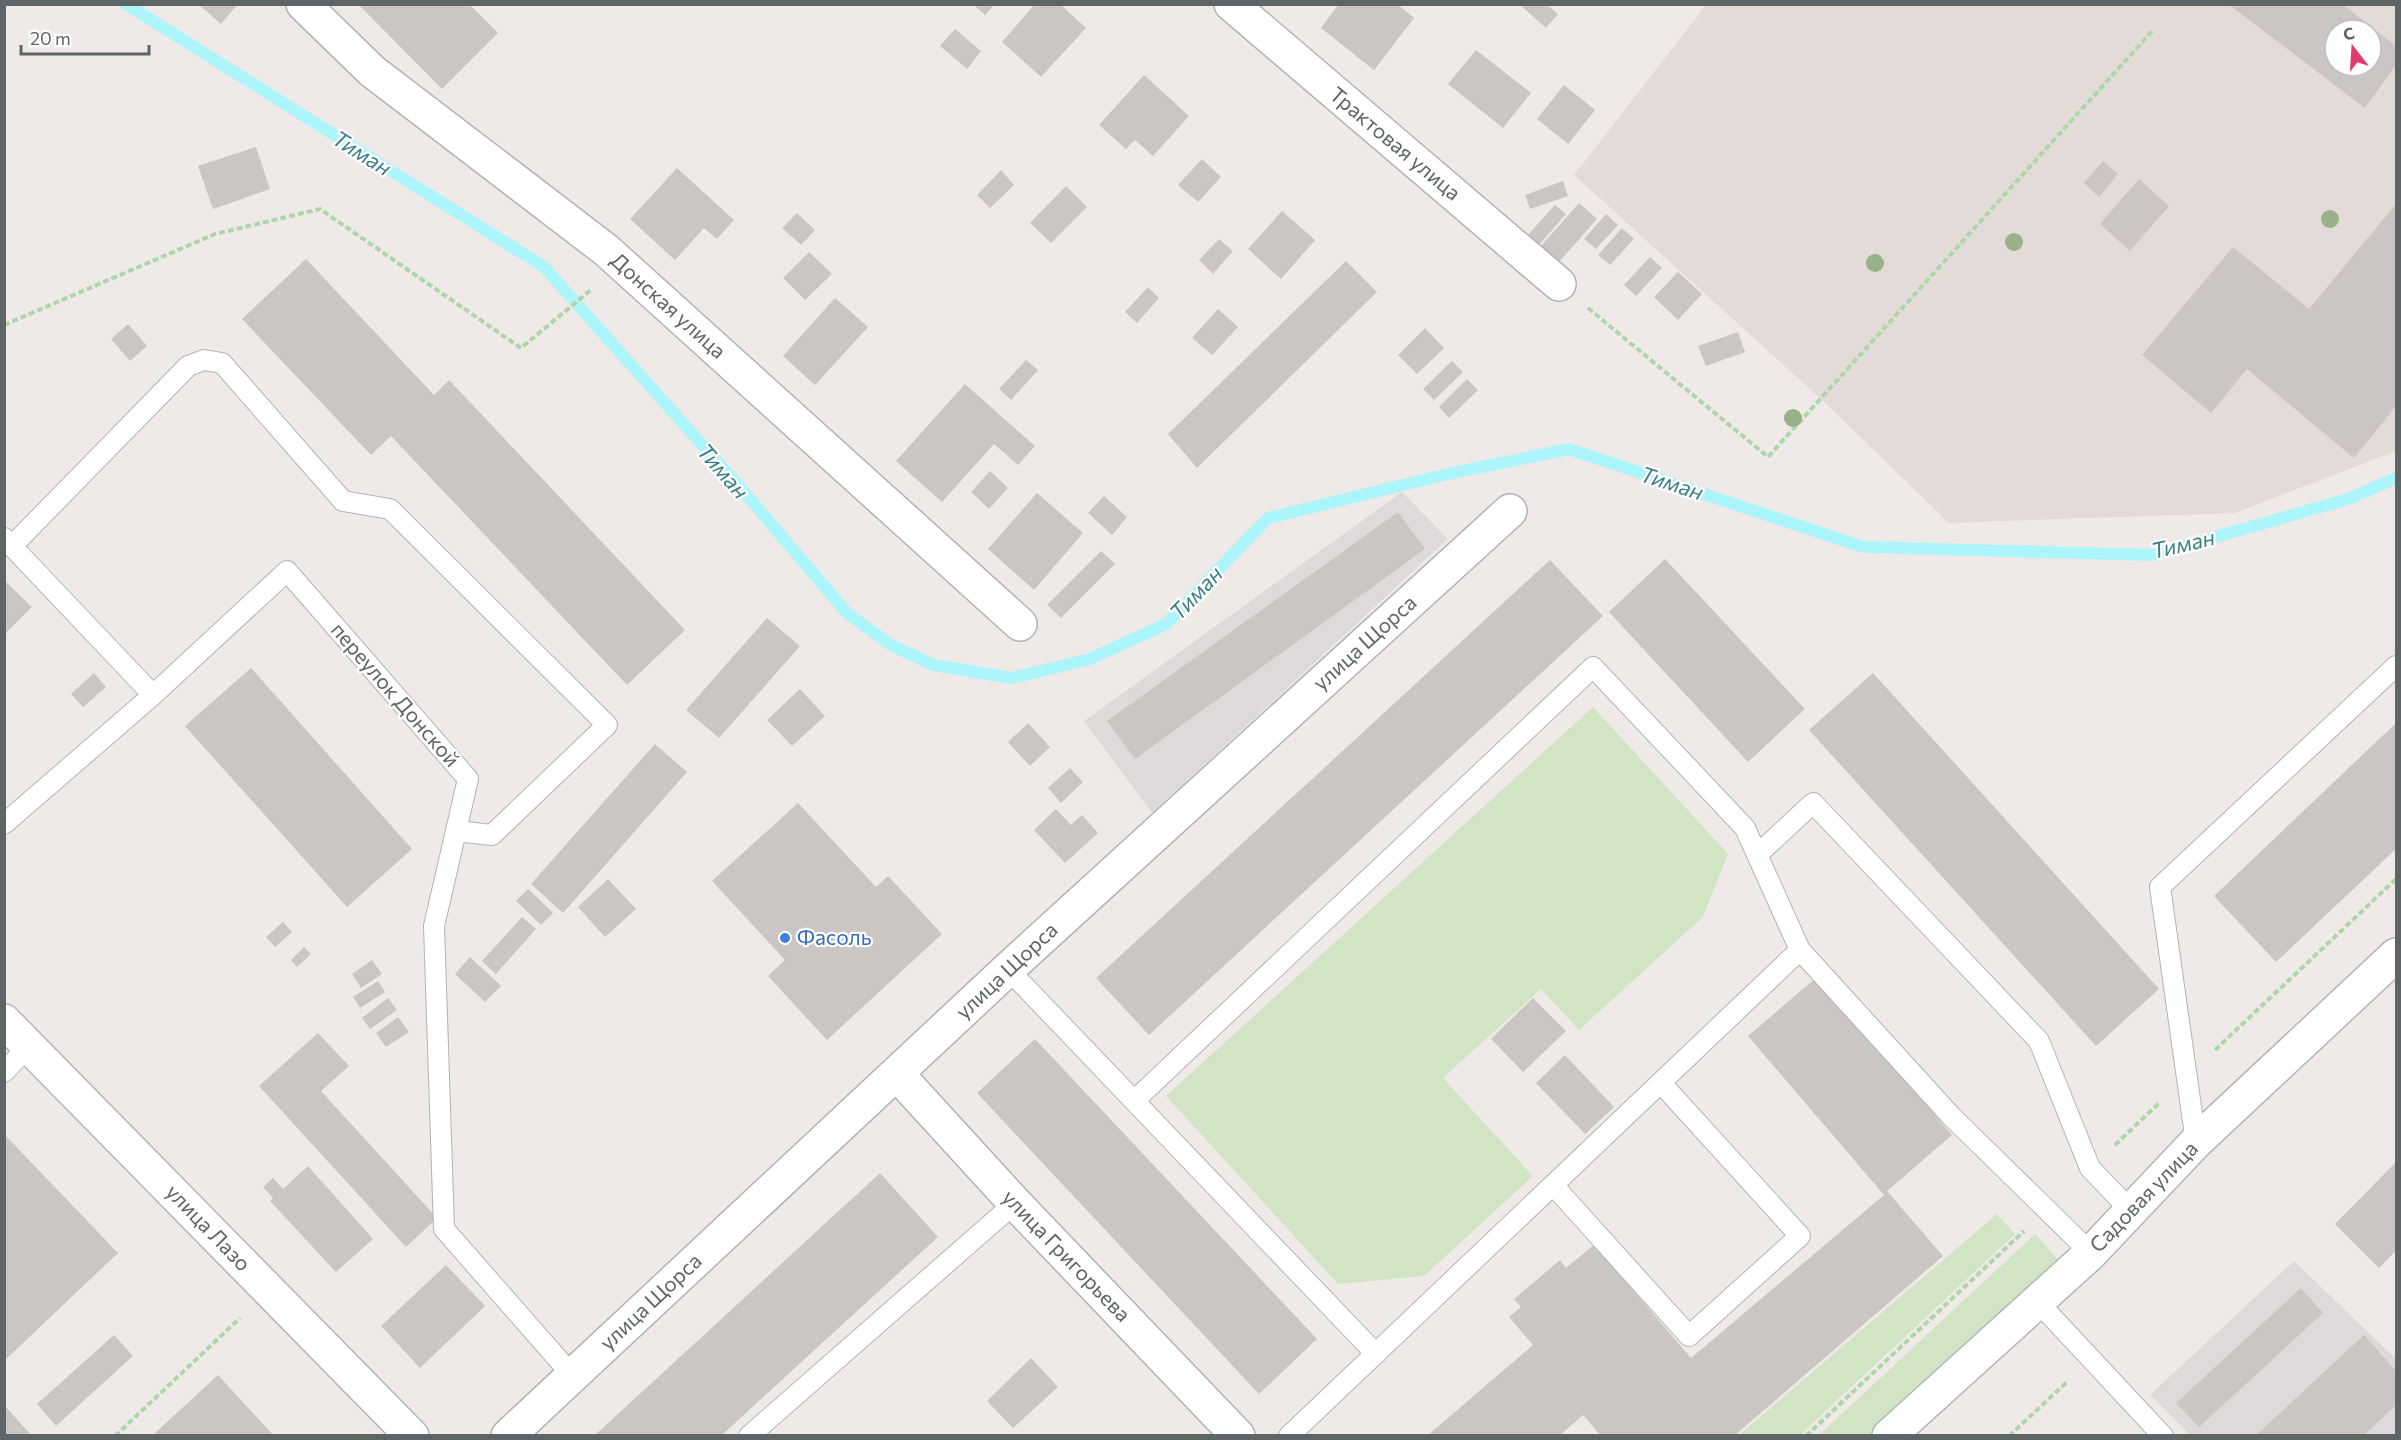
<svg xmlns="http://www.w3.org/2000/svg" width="2401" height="1440" viewBox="0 0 2401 1440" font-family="Commissioner,sans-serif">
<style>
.industrial{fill:#dedad9}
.education{fill:#e2dbd8;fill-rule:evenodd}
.green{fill:#d1e5c5}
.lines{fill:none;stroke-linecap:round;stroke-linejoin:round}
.stream{stroke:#acf5fa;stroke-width:12}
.building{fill:#cbc5c4;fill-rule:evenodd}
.lane-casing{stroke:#afb4b5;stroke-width:22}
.street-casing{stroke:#afb4b5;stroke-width:36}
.secondary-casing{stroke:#b1b6b8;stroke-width:36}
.path{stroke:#aed6a9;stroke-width:4;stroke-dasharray:6 3;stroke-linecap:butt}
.lane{stroke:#fff;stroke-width:20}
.street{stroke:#fff;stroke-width:33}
.secondary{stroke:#fff;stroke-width:33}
.tree{fill:#98b188}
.shop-dot{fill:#3f7fe0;stroke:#fff;stroke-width:2}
.labels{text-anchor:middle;stroke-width:4.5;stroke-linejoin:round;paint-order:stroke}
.street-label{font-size:21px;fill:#5e6566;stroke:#fff}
.shop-label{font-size:21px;fill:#366cbe;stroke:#fff;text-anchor:start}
.water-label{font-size:22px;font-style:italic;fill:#3c7e8a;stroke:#fff}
</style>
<rect width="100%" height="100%" fill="#efeae7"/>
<path class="industrial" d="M1402,492L1448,539L1152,813L1084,721Z
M2294,1261L2396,1359V1435H2190L2150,1395Z"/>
<path class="education" d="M1706,5H2396V451L2235,513L1949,523L1821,399L1574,175ZM2335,30H2371V66H2335Z"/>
<path class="green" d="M1593,707L1728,854L1703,917L1579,1030L1541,989L1443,1078L1533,1176L1424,1276L1338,1284L1166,1096Z
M1997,1214L2015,1234L1800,1435H1739Z
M2035,1234L2061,1263L1869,1435L1818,1436Z"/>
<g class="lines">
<path class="stream" d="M126,4L544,267L738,485L847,613L891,645L933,665L1012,678L1090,659L1166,624L1268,518L1448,474L1569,449L1863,547L2153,555L2351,498L2396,478"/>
</g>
<path class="building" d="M198,4H238L221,24Z
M358,4H469L498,33L442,89Z
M973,4H995L985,15Z
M1035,4H1060L1086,28L1041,77L1002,42Z
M1339,4H1397L1414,18L1374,70L1321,28Z
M1519,4H1546L1558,14L1546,28Z
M2228,4H2342L2396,46V65L2365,108ZM2335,30H2371V66H2335Z
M955,29L981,51L967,69L940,46Z
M1476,50L1531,93L1503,128L1448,84Z
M1144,75L1189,116L1153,156L1135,140L1126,149L1099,125Z
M1564,85L1595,110L1568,144L1537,119Z
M256,147L270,189L213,209L198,166Z
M1202,159L1221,177L1198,202L1178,185Z
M2103,161L2118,174L2099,197L2084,183Z
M677,168L734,220L717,239L704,228L675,260L630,219Z
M1001,170L1014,185L990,208L977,195Z
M2139,179L2169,206L2130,251L2100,224Z
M1563,181L1568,196L1530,209L1525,195Z
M1066,186L1087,207L1051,243L1030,223Z
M1579,203L1597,219L1559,262L1541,246Z
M2396,204V406L2354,458L2247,369L2211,413L2142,355L2233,247L2309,309Z
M1555,205L1566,214L1538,246L1527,236Z
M1282,211L1315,240L1281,279L1248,249Z
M797,213L815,230L801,245L782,228Z
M1606,214L1618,225L1596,249L1584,239Z
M1622,228L1634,239L1610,265L1598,255Z
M1219,239L1233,251L1213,274L1199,260Z
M809,252L832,274L805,300L783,278Z
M1650,257L1662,268L1636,296L1624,285Z
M306,259L434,395L449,380L685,630L627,685L391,436L371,455L242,319Z
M1346,261L1377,292L1197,468L1168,434Z
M1678,272L1702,294L1678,320L1654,297Z
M1148,287L1159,298L1137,323L1125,312Z
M835,298L868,327L815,385L783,356Z
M1218,309L1238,327L1212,355L1192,338Z
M128,324L147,346L130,361L111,339Z
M1425,328L1444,348L1417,374L1398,355Z
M1738,332L1745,352L1706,366L1698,346Z
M1026,360L1038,370L1011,400L999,389Z
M1452,361L1463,372L1434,400L1423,389Z
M1467,379L1478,390L1449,418L1439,407Z
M965,384L1035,446L1018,465L994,444L942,502L896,461Z
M990,471L1008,488L989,509L971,492Z
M1037,493L1083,533L1034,590L988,549Z
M1104,496L1127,517L1112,535L1088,513Z
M1398,512L1425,549L1135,759L1107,721Z
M1101,551L1115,564L1061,618L1047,605Z
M1665,559L1805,709L1748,762L1609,612Z
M1550,560L1603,616L1149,1035L1096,978Z
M4,580L32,607L4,635Z
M767,618L800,646L719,738L686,710Z
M251,668L412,849L347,907L185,726Z
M94,673L106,687L83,707L71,694Z
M1873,673L2159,989L2096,1046L1809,730Z
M800,689L825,716L792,746L767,720Z
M1028,723L1050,747L1030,766L1008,742Z
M2396,723V849L2276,962L2214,896Z
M655,744L687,772L563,913L531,884Z
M1070,768L1083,782L1061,803L1048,788Z
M798,803L876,887L888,876L942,934L827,1040L768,976L785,960L712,881Z
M1056,809L1071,825L1082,815L1098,833L1065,863L1034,830Z
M608,879L636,909L605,937L578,907Z
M528,889L553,913L541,925L516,901Z
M522,917L536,929L496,974L482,961Z
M283,922L292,932L275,947L266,937Z
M304,947L311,954L297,967L291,960Z
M470,957L501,986L485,1002L455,974Z
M372,960L382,974L361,988L352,974Z
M1817,977L1952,1135L1887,1191L1943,1256L1734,1436H1601L1583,1415L1559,1436H1427L1533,1345L1509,1317L1521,1307L1514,1299L1560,1260L1566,1268L1594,1245L1691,1358L1884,1195L1748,1036Z
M378,981L385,992L360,1008L353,997Z
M388,998L397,1010L370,1029L362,1018Z
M1533,998L1566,1031L1523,1072L1491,1039Z
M398,1017L409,1032L386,1047L376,1033Z
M318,1033L349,1066L321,1091L437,1218L406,1247L259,1086Z
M1035,1039L1317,1339L1259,1394L977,1093Z
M1565,1055L1614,1107L1585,1134L1536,1083Z
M4,1134L118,1253L4,1361Z
M2396,1162V1251L2379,1268L2335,1224Z
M308,1166L373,1239L336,1272L270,1201L273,1198L263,1187L273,1178L283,1189Z
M880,1173L938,1237L773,1388L721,1436H594Z
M446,1265L485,1306L420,1368L381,1326Z
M2301,1288L2323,1313L2199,1427L2176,1403Z
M114,1335L133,1356L56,1426L37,1404Z
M2364,1335L2396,1371V1405L2363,1436H2255Z
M1031,1358L1058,1387L1013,1428L987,1401Z
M218,1375L274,1436H157L155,1433Z
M4,1405L32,1436H4Z"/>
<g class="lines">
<defs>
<path id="lane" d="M4,538L153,695
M12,546L188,366L204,360L222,363L343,501L390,509L607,725L492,835L456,831
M4,824L153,695L287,571L468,779L434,926L444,1229L572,1375
M1757,855L1813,803L2039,1041L2090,1168L2132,1212
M1008,969L1376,1354
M4,1072L29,1046
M1135,1100L1593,667L1745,828L1800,950L1952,1117L2091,1253
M2196,1142L2160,887L2396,666
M1553,1185L1689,1336L1800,1236L1661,1083
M2037,1301L2163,1436
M749,1436L1015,1203
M1289,1436L1800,950"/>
<path id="street" d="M303,4L372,71L606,250L1020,624
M1231,4L1559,284
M897,1074L1015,1203L1238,1436
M508,1436L1008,969L1510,511"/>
<path id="secondary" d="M4,1021L412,1436
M1889,1436L2091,1253L2196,1142L2396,955"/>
</defs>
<use href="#lane" class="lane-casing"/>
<use href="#street" class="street-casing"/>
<use href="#secondary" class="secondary-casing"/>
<path class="path" d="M1588,308L1768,457L2154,29
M4,325L215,234L320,209L521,348L592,289
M2215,1050L2396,879
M2115,1145L2159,1103
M115,1436L240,1318
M1806,1436L2024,1231
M2009,1436L2068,1381"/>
<use href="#lane" class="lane"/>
<use href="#street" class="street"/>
<use href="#secondary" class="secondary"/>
</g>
<g class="tree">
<circle cx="2330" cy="219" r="9"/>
<circle cx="2014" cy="242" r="9"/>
<circle cx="1875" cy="263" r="9"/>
<circle cx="1793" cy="418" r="9"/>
</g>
<circle class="shop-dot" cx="785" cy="938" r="6"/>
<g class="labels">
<g class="street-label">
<text transform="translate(1395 144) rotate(40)" y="7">Трактовая улица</text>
<text transform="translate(668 306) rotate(42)" y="7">Донская улица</text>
<text transform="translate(1365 643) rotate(-42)" y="7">улица Щорса</text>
<text transform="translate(395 695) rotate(49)" y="7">переулок Донской</text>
<text transform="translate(1007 971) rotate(-43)" y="7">улица Щорса</text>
<text transform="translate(2144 1197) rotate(-46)" y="7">Садовая улица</text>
<text transform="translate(208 1228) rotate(46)" y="7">улица Лазо</text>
<text transform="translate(1066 1256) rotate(46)" y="7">улица Григорьева</text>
<text transform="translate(651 1302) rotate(-43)" y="7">улица Щорса</text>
</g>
<g class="shop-label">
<text x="797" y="945">Фасоль</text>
</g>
<g class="water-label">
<text transform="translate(362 153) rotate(32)" y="8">Тиман</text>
<text transform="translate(723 471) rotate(49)" y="8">Тиман</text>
<text transform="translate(1672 483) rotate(18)" y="8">Тиман</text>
<text transform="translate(2183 544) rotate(-13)" y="8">Тиман</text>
<text transform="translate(1196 593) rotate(-46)" y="8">Тиман</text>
</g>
</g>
<rect width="2401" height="1440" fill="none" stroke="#5e6566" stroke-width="12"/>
<g transform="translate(2353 48) rotate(343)"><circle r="28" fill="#ffffff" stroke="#bfc1c2" stroke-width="1.5"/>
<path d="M0-4.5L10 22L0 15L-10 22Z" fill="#e03c6b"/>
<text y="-9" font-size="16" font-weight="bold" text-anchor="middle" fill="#5e6566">С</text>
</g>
<path d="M21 45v9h128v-9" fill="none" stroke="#5e6566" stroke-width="3"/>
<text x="30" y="45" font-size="18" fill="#5e6566" stroke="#ffffff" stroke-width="4.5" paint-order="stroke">20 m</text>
</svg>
